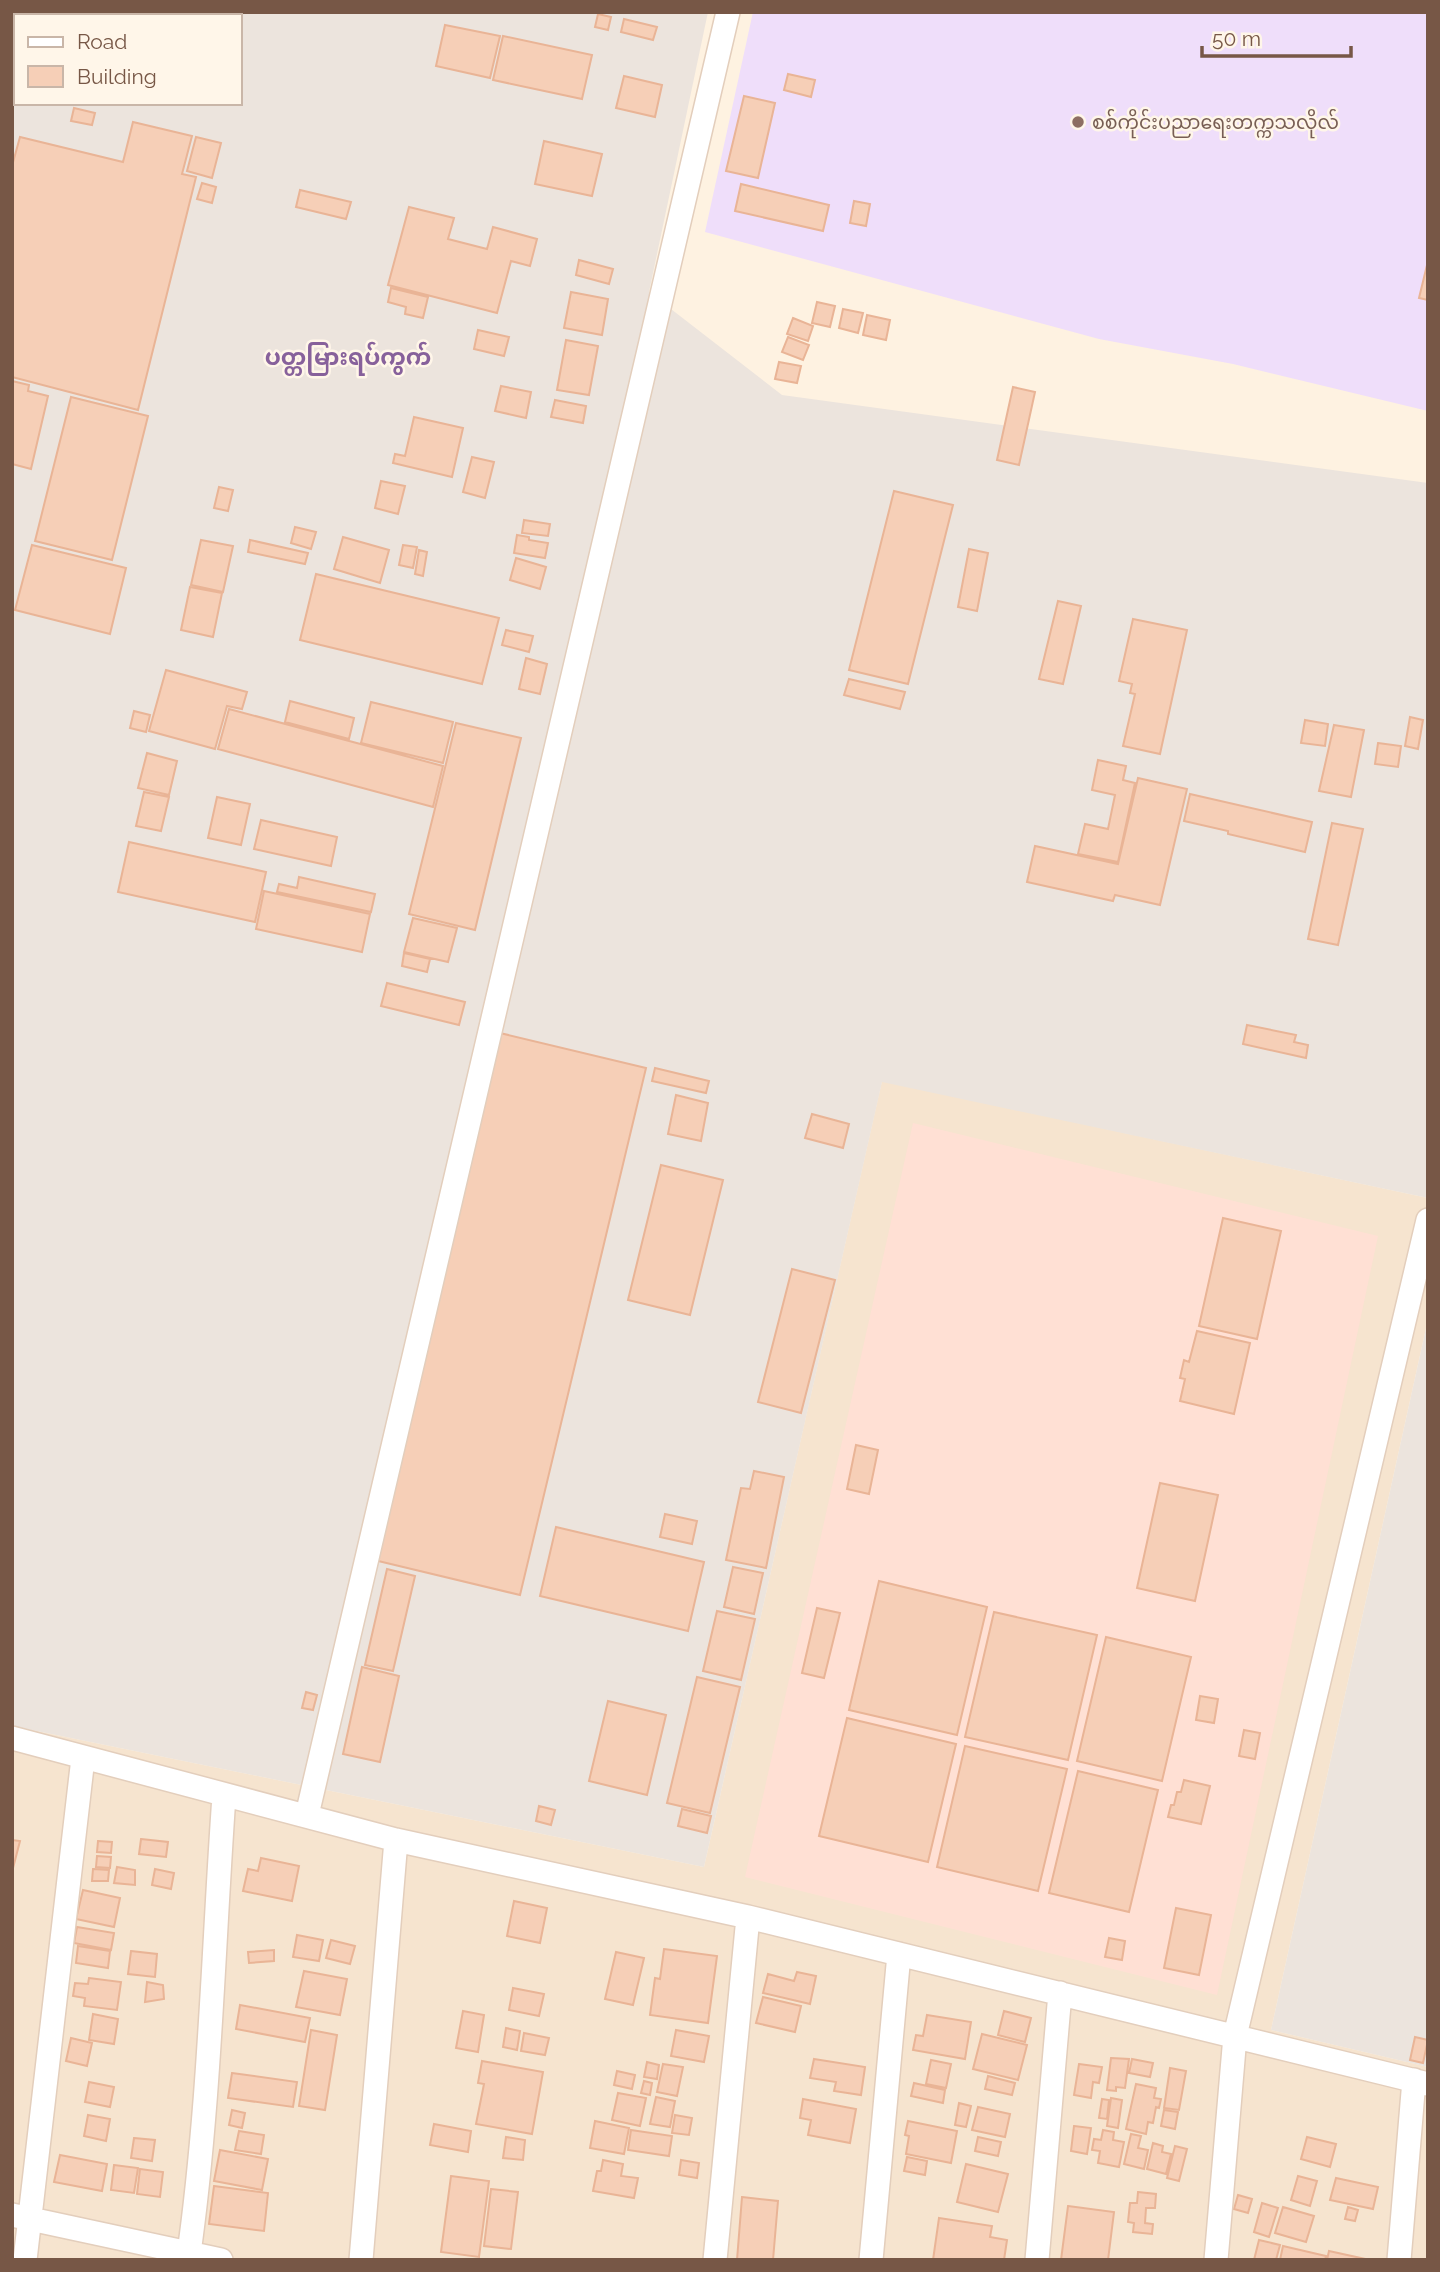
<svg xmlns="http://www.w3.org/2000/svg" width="1440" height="2272" viewBox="0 0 1440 2272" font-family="Raleway,'Noto Sans Myanmar',sans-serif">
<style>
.residential{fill:#f6e4cf}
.commercial{fill:#ffe0d4}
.industrial{fill:#ece4dd;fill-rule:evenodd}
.education{fill:#efdefa}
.building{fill:#f6cfb7;stroke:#e9b496;stroke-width:2}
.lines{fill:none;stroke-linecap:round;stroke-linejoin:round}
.minor-casing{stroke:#e3cebc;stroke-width:26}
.minor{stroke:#fff;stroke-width:23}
.education-dot{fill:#8d6e63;stroke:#fff6e9;stroke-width:2.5}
.labels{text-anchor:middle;stroke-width:5;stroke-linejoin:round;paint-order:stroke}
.education-label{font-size:19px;fill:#785e54;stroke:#fff6e9;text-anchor:start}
.quarter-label{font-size:23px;font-weight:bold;fill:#87619b;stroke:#fff6e9}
</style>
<rect width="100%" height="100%" fill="#fef2e1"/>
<path class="residential" d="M882,1081L1428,1198V1319L1271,2030L1428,2067V2260H12V1726L704,1867Z"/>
<path class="commercial" d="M913,1123L1378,1236L1217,1995L745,1877Z"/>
<path class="industrial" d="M12,12H708L649,292L782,395L1428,483V1198L882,1082L704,1867L12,1726ZM16,16H240V103H16Z
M1428,1319V2067L1271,2030Z"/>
<path class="education" d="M753,12H1428V411L1233,364L1099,339L705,232Z"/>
<path class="building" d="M598,14L611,17L608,30L595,27Z
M624,19L657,27L653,40L621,32Z
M445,25L500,36L490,78L436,66Z
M503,36L592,55L582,99L493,80Z
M788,74L815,80L811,97L784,90Z
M624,76L662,85L655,117L616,108Z
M744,96L775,103L758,178L726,171Z
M74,108L95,113L92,125L71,121Z
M133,122L192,136L182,174L196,177L138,410L12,377V166L20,137L123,162Z
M196,137L221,143L212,178L187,171Z
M544,141L602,154L592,196L535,184Z
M202,183L216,187L212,203L197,199Z
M741,184L829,205L823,231L735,211Z
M300,190L351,202L346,219L296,207Z
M854,201L870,204L866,226L850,223Z
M409,207L454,218L448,239L487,249L493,227L537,239L530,266L511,261L497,313L388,285Z
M579,260L613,269L609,284L576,275Z
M1428,261V300L1419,298Z
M391,288L428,297L423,318L405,314L406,307L388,302Z
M571,292L608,299L602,335L564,328Z
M817,302L835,306L830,327L812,323Z
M843,309L863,313L858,333L839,328Z
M867,315L890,320L886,340L863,335Z
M793,318L813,326L808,341L787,334Z
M478,330L509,337L504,356L474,349Z
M788,337L809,345L803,360L782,352Z
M566,340L598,346L589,395L557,390Z
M779,362L801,366L797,383L775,379Z
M12,381L29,385L28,391L48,396L31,469L12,464Z
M501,386L531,392L526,418L495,411Z
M1013,387L1035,392L1019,465L997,460Z
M71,397L148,416L112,560L35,541Z
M555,400L586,406L583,423L551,417Z
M414,417L463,428L452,477L393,463L395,454L405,456Z
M472,457L494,462L485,498L463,492Z
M381,481L405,486L398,514L375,508Z
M219,487L233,490L228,511L214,508Z
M894,491L953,505L908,684L849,670Z
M524,520L550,524L548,536L522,533Z
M295,527L316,532L311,549L291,543Z
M517,535L529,537V540L548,543L545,558L514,553Z
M343,537L389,550L380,583L334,569Z
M201,540L233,546L223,592L191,585Z
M250,540L308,553L305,564L248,552Z
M32,545L126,568L110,634L15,610Z
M403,545L417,547L413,568L399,565Z
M969,549L988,553L977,611L958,607Z
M419,550L427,552L423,576L415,574Z
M516,558L546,567L540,589L510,580Z
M316,574L499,618L482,684L300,640Z
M190,587L222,593L213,637L181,630Z
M1058,601L1081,606L1063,684L1039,679Z
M1133,619L1187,630L1160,754L1123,746L1135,694L1130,693L1132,684L1119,681Z
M506,630L533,636L529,652L502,645Z
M526,658L547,664L540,694L519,689Z
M166,670L247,692L242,709L227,706L215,749L149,731Z
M849,679L905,692L900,709L844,695Z
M290,701L354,718L349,739L285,722Z
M371,702L453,722L443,763L361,743Z
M229,709L443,766L433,807L218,749Z
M134,711L150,715L146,732L130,728Z
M1410,717L1423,720L1418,749L1405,746Z
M1305,720L1328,724L1325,746L1301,743Z
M456,723L521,738L475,930L409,914Z
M1334,725L1364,730L1351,797L1319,791Z
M1378,743L1401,746L1398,767L1375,764Z
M147,753L177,761L169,795L138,788Z
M1098,760L1126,766L1123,780L1135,783L1118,862L1078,854L1085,824L1108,829L1115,795L1092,790Z
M1138,778L1187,789L1160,905L1115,895L1113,901L1027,882L1035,846L1118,864Z
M144,792L169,797L161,831L136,826Z
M1190,794L1312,822L1305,852L1228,834V831L1184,821Z
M217,797L250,804L241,845L208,838Z
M261,820L337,837L331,866L254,849Z
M1332,823L1363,829L1338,945L1308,939Z
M129,842L266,872L255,922L118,892Z
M299,877L375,894L371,912L277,892L279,884L297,888Z
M264,891L370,914L362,952L256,929Z
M413,918L457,928L448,962L404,952Z
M404,953L430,959L427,972L402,966Z
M387,983L465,1002L459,1025L381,1006Z
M1247,1025L1296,1035L1294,1042L1308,1045L1306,1058L1243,1044Z
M500,1033L646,1068L520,1595L374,1560Z
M655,1068L709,1081L706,1093L652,1081Z
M676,1095L708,1103L701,1141L668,1134Z
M812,1114L849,1124L843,1148L805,1138Z
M661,1165L723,1180L690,1315L628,1300Z
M1223,1218L1281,1231L1257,1339L1199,1326Z
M792,1269L835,1280L801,1413L758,1402Z
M1197,1331L1250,1343L1234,1414L1180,1401L1185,1379L1180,1378L1184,1360L1189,1362Z
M856,1445L878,1450L869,1494L847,1489Z
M754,1471L784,1477L766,1568L726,1560L741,1488L750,1489Z
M1160,1483L1218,1495L1195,1601L1137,1588Z
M665,1514L697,1521L692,1544L660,1537Z
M556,1527L704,1562L688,1631L540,1596Z
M733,1567L763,1573L754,1614L724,1607Z
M387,1569L415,1576L393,1671L365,1665Z
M879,1581L987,1607L957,1735L849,1710Z
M817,1608L840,1613L824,1678L802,1673Z
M717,1611L755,1619L741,1680L703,1671Z
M994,1612L1097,1635L1068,1760L965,1737Z
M1106,1637L1191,1657L1162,1781L1077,1761Z
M362,1667L399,1676L380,1762L343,1754Z
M697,1677L740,1687L710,1813L667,1803Z
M306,1692L317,1695L313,1710L302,1708Z
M1200,1696L1218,1699L1214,1723L1196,1720Z
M608,1701L666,1715L647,1795L589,1781Z
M847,1718L956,1744L928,1862L819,1836Z
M1244,1730L1260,1733L1255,1759L1239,1756Z
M965,1746L1067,1769L1038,1891L937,1867Z
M1078,1771L1158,1790L1129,1912L1049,1893Z
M1184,1780L1210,1786L1201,1824L1168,1817L1171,1805H1174L1177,1792H1181Z
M539,1806L555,1810L551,1825L536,1821Z
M682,1809L711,1816L707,1833L678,1826Z
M141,1839L168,1842L166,1857L139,1854Z
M12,1840L20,1841L12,1872Z
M98,1841L112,1842L111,1853L97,1852Z
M97,1856L111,1857L110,1868L96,1867Z
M261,1858L299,1866L292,1901L243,1891L248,1869L258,1871Z
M117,1867L135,1870V1885L114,1883Z
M93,1869L109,1870L108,1881H92Z
M155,1869L174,1873L171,1889L152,1885Z
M83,1890L120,1898L114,1927L76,1919Z
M514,1901L547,1908L540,1943L507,1936Z
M1176,1908L1211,1915L1199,1975L1164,1968Z
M77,1927L114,1933L111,1950L74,1943Z
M297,1935L323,1940L319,1961L293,1957Z
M1109,1938L1125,1941L1122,1960L1105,1957Z
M331,1940L355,1946L350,1964L326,1958Z
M78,1946L110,1951L108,1968L76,1963Z
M664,1949L717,1956L708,2023L650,2015L655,1978L660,1979Z
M274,1950V1961L249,1963L248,1952Z
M131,1951L157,1954L155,1977L128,1974Z
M616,1952L644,1958L633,2005L605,1999Z
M304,1971L347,1979L340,2015L296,2007Z
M797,1972L816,1976L810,2004L763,1993L768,1974L794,1981Z
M89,1978L121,1982L117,2010L84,2006L85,1998L73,1996L75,1983L88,1984Z
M147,1982L163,1985L164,1999L145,2002Z
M513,1988L544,1994L539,2016L509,2010Z
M763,1997L801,2006L795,2032L756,2023Z
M240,2005L310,2018L305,2042L236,2029Z
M463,2011L484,2015L478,2052L456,2048Z
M1004,2011L1031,2018L1025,2042L998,2035Z
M93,2014L118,2019L114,2044L89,2040Z
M927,2015L971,2022L965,2059L913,2050L916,2035L923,2036Z
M506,2028L520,2031L517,2050L503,2047Z
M311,2030L337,2035L325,2110L299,2106Z
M676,2030L709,2036L704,2062L671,2056Z
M524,2033L549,2038L545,2055L521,2051Z
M982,2034L1027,2045L1018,2080L973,2069Z
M1415,2037L1428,2040L1423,2063L1410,2060Z
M71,2038L92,2043L87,2066L66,2061Z
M1111,2058L1129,2059L1125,2088L1116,2087V2091L1107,2090Z
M814,2059L865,2067L861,2095L834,2091L836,2082L810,2078Z
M1132,2059L1153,2063L1150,2077L1129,2073Z
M931,2060L951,2064L946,2088L926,2084Z
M482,2061L543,2072L532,2134L476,2124L484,2084L478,2083Z
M647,2062L659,2065L657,2079L644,2077Z
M663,2064L683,2067L677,2096L657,2092Z
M1079,2064L1102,2067L1099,2083L1093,2082L1091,2098L1074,2095Z
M1170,2068L1186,2071L1179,2110L1164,2108Z
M617,2071L635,2075L632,2089L614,2085Z
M232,2073L297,2082L293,2107L228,2098Z
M988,2076L1015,2083L1012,2095L985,2089Z
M644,2081L652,2083L650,2095L641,2093Z
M89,2082L114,2087L110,2107L85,2102Z
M914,2083L945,2090L943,2103L911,2096Z
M1136,2084L1156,2088L1154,2098L1161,2099L1159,2108L1156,2107L1153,2123L1148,2122L1146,2134L1126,2129Z
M618,2093L646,2098L640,2126L612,2120Z
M656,2097L675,2101L670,2127L650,2124Z
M1111,2098L1122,2100L1118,2128L1107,2126Z
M803,2099L856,2109L850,2143L808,2135L811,2120L800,2118Z
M1102,2099L1109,2100L1107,2119L1099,2118Z
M959,2103L971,2106L966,2127L955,2125Z
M978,2107L1010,2114L1005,2137L972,2130Z
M232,2110L245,2113L242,2128L229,2125Z
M1164,2110L1178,2112L1175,2129L1161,2126Z
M88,2115L110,2119L106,2141L84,2136Z
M675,2115L692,2118L689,2135L672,2133Z
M595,2121L629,2128L624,2154L590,2148Z
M908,2121L957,2131L951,2163L906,2154L909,2136L905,2135Z
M434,2124L471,2131L468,2152L430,2145Z
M1074,2126L1091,2128L1087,2154L1071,2151Z
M631,2130L672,2136L669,2156L628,2150Z
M1103,2130L1114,2132L1113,2140L1124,2142L1119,2167L1098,2163L1100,2151L1092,2150L1094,2139L1101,2140Z
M239,2131L264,2135L261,2154L235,2150Z
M1131,2134L1141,2136L1138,2148L1148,2150L1144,2169L1124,2164Z
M506,2137L525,2140L523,2160L503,2158Z
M978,2137L1001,2142L998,2156L975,2151Z
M1307,2137L1336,2144L1330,2167L1301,2159Z
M134,2138L155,2140L152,2161L131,2158Z
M1153,2143L1163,2146L1162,2152L1171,2154L1166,2174L1147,2169Z
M1175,2146L1187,2149L1179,2181L1167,2178Z
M220,2150L268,2159L262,2190L214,2181Z
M60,2155L107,2164L102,2191L54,2182Z
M907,2157L927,2161L925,2175L904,2171Z
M603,2160L623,2164L621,2176L638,2178L634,2198L593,2191L597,2171H601Z
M681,2160L699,2163L697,2178L679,2175Z
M966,2164L1008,2174L998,2212L957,2202Z
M114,2165L138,2168L134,2193L111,2190Z
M140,2169L163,2172L160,2197L137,2194Z
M451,2176L489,2181L479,2257L441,2252Z
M1298,2176L1317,2181L1310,2206L1291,2200Z
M1336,2178L1378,2187L1373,2209L1330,2200Z
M214,2186L268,2193L264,2231L209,2224Z
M491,2189L518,2192L511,2249L484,2246Z
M1138,2192L1156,2194L1155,2208H1146L1145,2223L1153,2224L1152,2234L1133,2232L1134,2223L1128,2222L1130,2203H1137Z
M1238,2195L1252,2199L1248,2213L1234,2209Z
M742,2197L778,2201L773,2260H737Z
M1262,2203L1278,2208L1269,2237L1254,2232Z
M1068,2206L1114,2212L1108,2260H1061Z
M1283,2207L1314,2216L1306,2242L1275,2233Z
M1348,2207L1358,2210L1355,2221L1345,2219Z
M939,2218L992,2226L990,2237L1007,2240L1004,2260H933Z
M1259,2240L1280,2245L1276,2260H1254Z
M1283,2246L1326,2256L1325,2260H1280Z
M1329,2251L1370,2260H1327Z"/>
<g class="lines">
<defs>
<path id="minor" d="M12,1738L396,1840L748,1917L1428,2084
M307,1815L728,12
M12,2215L221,2260
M25,2260L83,1758
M188,2260C210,2106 213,1950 224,1796
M361,2260L396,1840
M715,2260L748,1917
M871,2260L899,1954
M1037,2260L1060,1993
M1216,2260L1235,2036L1428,1220
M1399,2260L1414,2080"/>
</defs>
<use href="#minor" class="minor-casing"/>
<use href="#minor" class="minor"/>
</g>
<circle class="education-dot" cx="1078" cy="122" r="7"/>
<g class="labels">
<g class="education-label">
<text x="1092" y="129">စစ်ကိုင်းပညာရေးတက္ကသလိုလ်</text>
</g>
<g class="quarter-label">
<text x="348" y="365">ပတ္တမြားရပ်ကွက်</text>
</g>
</g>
<rect width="1440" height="2272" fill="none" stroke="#775746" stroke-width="28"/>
<rect x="14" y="14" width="228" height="91" fill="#fff6e9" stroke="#c9b6a8" stroke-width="2"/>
<rect x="28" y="37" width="35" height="10" fill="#ffffff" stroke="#c9b6a8" stroke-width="2"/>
<text x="77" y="49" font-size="21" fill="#775746">Road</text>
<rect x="28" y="66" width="35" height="21" fill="#f6cfb7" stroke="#c9b6a8" stroke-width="2"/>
<text x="77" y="84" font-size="21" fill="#775746">Building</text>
<path d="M1202 46v10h149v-10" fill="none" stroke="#775746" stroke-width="3.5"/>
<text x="1212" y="46" font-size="21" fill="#775746" stroke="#fff6e9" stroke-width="5" paint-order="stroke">50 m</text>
</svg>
